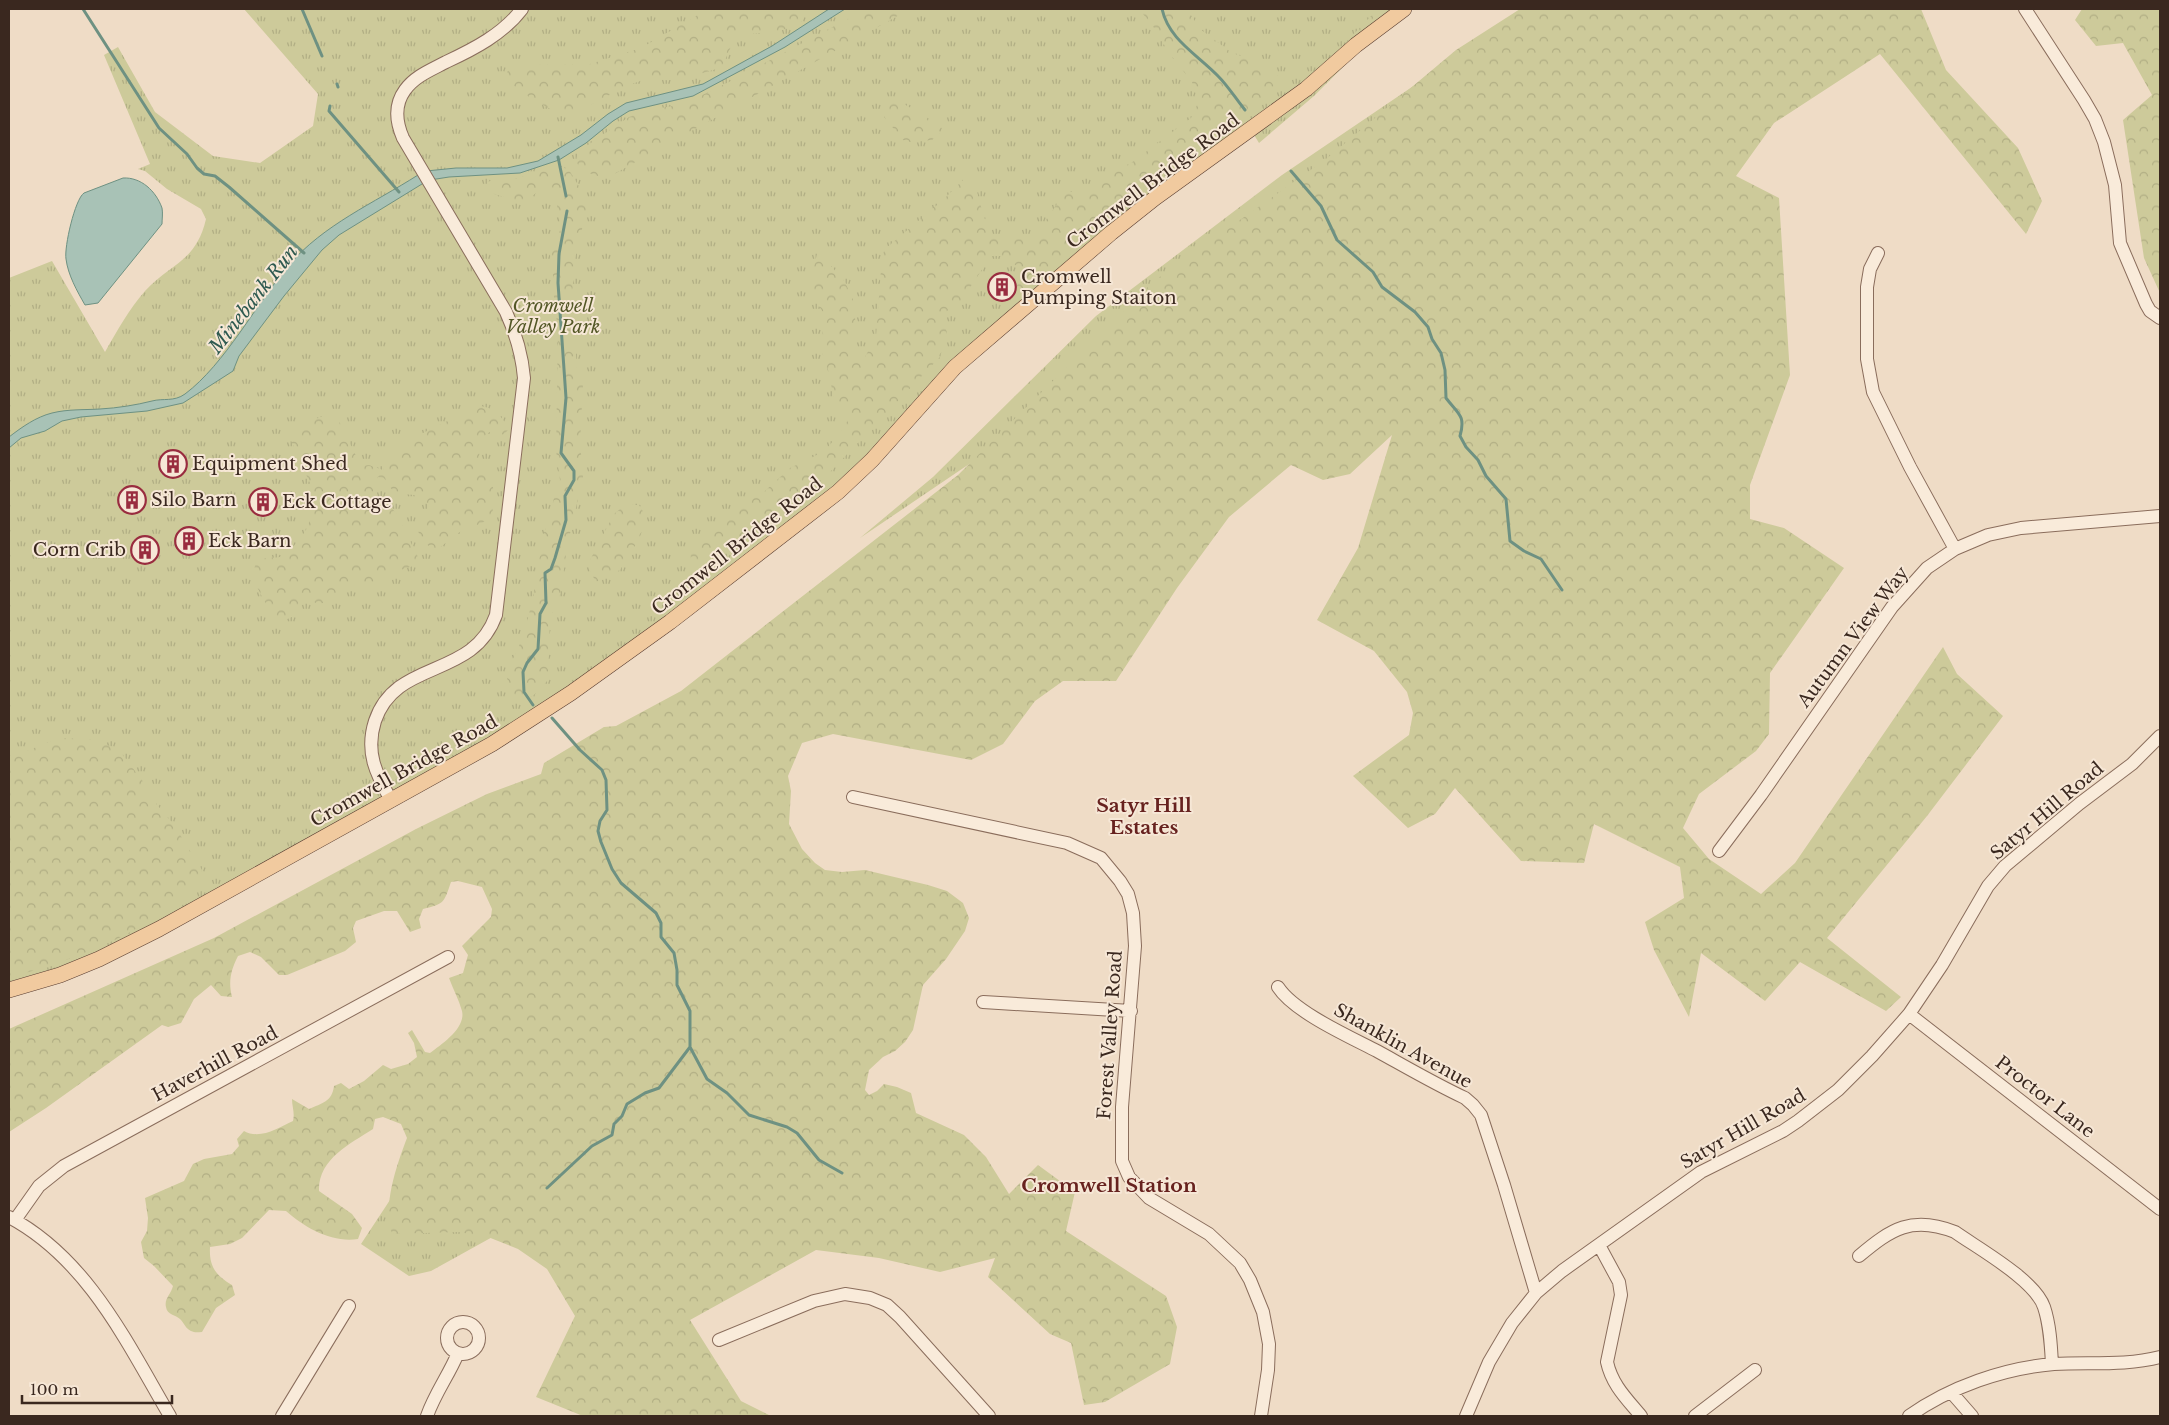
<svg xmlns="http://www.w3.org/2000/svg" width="2169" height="1425" viewBox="0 0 2169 1425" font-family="'Libre Baskerville',serif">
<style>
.grass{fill:url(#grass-tufts)}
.forest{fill:url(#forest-crowns)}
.water{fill:#a8c2b6;stroke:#6e9182}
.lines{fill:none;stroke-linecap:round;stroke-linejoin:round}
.stream{stroke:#6e9182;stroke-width:3}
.minor-casing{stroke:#8a6d5c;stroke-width:14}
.major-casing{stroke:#583c30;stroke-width:16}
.minor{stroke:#f9ebda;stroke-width:12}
.major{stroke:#f1ca9f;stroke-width:15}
.labels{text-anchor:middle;stroke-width:4;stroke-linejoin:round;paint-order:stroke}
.street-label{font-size:18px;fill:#3a281f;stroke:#f6e7d6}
.poi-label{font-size:18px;fill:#3a281f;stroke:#f6e7d6;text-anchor:start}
.park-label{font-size:18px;font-style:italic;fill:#535726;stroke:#f6e7d6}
.water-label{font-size:19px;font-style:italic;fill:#2f5a50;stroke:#f6e7d6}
.neighbourhood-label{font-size:19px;font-weight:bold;fill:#67221f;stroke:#f6e7d6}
</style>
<defs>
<pattern id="grass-tufts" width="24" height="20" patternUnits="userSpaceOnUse" patternTransform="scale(1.25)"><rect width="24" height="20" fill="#cdca9a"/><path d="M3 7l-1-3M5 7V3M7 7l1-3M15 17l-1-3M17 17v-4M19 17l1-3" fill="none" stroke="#b1ae84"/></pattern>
<pattern id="forest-crowns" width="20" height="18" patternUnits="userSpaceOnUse" patternTransform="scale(1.25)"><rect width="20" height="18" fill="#cdca9a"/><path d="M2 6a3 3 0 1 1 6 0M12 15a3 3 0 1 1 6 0" fill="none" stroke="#b1ae84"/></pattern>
</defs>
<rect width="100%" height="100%" fill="#efdcc6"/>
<path class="grass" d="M244,9H1405L1393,17L1314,96L1259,143L1248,125L1125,215L846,479L666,618L551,699L498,732L127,940L74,963L9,982V278L52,261L105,352C117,331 129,309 145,291C171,263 196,262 206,219L201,209L167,189L145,171L138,169L150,164L104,55L118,47L155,112L213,156L260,163L313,126L318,94Z
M1527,9L1332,218L860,538L933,477L1096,316L1282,175Z
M413,1165L523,1220L431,1271L409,1276L361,1244Z"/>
<path class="forest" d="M708,9L804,10L802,21C784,34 757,33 736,35L722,67C709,72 684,78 670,80C661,81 652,77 643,80C615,89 591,108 563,116L536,101L508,82L507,72L514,65L590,64L641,48Z
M862,9H910L607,178C593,175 569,170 579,151L629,117L649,110L684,104L727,83L855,15Z
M1139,9H1187L1200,29L1232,53L1260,62L1278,76L1280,80L1277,90L1250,114L1249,117L1252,119L1005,315H997L1026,272L1002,256H991L957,307L952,304L943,317L947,333L940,357L830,472L740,545L722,548L706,559L694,562L691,559L690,549L738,507L765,491L790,468L815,456L828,447L840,433L848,420L834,401L829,373L821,349L824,319L823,312L810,294L809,287L818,250L824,253L831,266L845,282L854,302L856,331L848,350C853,357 857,358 865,357L876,337L882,256L885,249L943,200L968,175C971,179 974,184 976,189C980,200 986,233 996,237C1000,239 1006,239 1011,239C1020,240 1029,239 1037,233L1065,192L1086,191L1111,172L1131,163L1191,118L1197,105V97L1192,82L1169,53L1155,29Z
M1378,9H1392L1346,47V42Z
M1520,9H1921L1946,70L2018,148L2042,201L2026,234L1880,54L1774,123L1736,176L1779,198L1790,375L1750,485V519L1784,528L1844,568L1770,673L1769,734L1756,751L1699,794L1683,828L1709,859L1761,894L1795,863L1943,647L1957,674L2003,716L1927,816L1827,938L1901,997L1886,1011L1800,962L1765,1001L1701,953L1689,1017L1654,950L1645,922L1684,898L1680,867L1594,824L1584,863L1521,861L1455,788L1435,814L1408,828L1353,776L1409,735L1413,713L1407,692L1374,651L1317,620L1358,548L1392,435L1350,474L1323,480L1291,465L1229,517L1177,588L1116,681H1063L1035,701L1003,744L971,760L833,734L802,743L788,776L791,791L789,824L802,849L815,863L825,870L842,872L865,870L928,885L947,891L963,903L969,918L965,931L946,959L923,985L913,1030L905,1042L895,1051L883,1057L869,1070L865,1090L869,1095L877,1091L884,1084L897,1087L911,1093L916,1113L964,1135L986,1157L1009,1194L1038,1165L1075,1192L1066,1231L1166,1296L1177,1327L1170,1364L1105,1402L1084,1405L1071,1343L1050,1334L988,1277L995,1258L940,1272L879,1258L816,1250L690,1320L741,1401L771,1416H583L536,1397L575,1316L547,1269L518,1249L488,1237L458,1232L392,1234C382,1207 397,1164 407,1138L401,1124L383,1117L375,1119L373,1129C350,1144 318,1159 319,1191L352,1214L362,1228L358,1239C332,1243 305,1228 286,1211L269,1210L242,1238L230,1244L210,1247C209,1266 215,1275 232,1285L235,1295L216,1308L202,1332C198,1332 195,1333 191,1331C186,1329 184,1323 180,1319C176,1315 167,1315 166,1307C164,1299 171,1294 173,1286L154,1266L144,1258L141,1242L147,1231L148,1218L145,1198L184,1181L193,1164L204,1159L232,1154L239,1146L237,1139L244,1131C260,1140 278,1128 293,1121C295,1113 292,1107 292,1099L309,1109C322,1103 332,1102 334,1086L341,1083L349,1089L364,1081L383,1065L391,1069L408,1064L417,1057L414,1043L408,1033L412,1030L425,1052L430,1053C442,1044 466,1028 462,1011C459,1000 453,989 449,978L463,973L468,955L462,946L491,917L492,909L482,887L458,881L451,882C444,902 445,904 423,909L419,919L421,928L410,932L397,911H384L356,921L353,928L356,942L345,951L287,975H279L261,957L250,952L238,956C231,970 228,981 232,997L221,996L211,985L194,999L181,1023L168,1027L162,1025L46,1108L9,1132V1029L214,938L416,829L487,794L541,774L544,763L604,727L616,726L681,691L958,475L1154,281L1326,159L1456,50Z
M2082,9H2160V293L2144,258L2123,120L2152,95L2123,43L2096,46L2075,20Z
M889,98L897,100L940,125L943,131L932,140L910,142L903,140L884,117V103Z
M549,167H562L569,170L580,188L587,208L574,263V277L572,291L577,372L582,376L583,384L580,442L583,477L567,547L561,592L550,618L548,680L533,696L519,700L514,694L505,674L518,649L527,622L534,594L536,565L542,552L540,542L549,521L555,493L560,480L556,450L558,331L553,289V267L550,255L561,228L556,200L552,186C538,186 535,196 525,203L494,194L488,190V182L494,179H516Z
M477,406C493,406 502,416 509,429L504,434L496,436L490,432C478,438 476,453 483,465C485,470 489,473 491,478C494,488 495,504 492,513C488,524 471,526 462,531C453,535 446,544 437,549L431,548C425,543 418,536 418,529C418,523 422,520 425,515C435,495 410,493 398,495L392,490L384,478L378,477L374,483L372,497L386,502L396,513L419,559L416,565L388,574L380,586L373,589L346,585C341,600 332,601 318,604L306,598L300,600L296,615L283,621L276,622C270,607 254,589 254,573C254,554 270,559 280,557C288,555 309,530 309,522C310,513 302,507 301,498L313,490L290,438L293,428L328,414L336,415L361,466L369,465L383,470L388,456L405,442L445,422L466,415Z
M625,505H639L647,518L639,539L620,570L596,582L589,569V562L614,514Z
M58,738L91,739L118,749L148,788L153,800L174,825L202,870C199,885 190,888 179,898C131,941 69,960 9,978V755L15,756Z"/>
<path class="water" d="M829,9H845L785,47L693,96L629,111L613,121L586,143L559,160L520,173L449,177L430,180L422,184L339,235L322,250L284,296L239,356L233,371L183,403L147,411L81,417L62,421L45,431L21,438L9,448V437C22,427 36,417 52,413C68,409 84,410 100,409C118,408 136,405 152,401C163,398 174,402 185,394C225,364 256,304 289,265C323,225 374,203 418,175L426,171L456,168H507L538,161L581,135L608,114L626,103L703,84L772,46Z
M123,178C141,177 156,191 162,208C163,213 162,219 162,224L98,303L85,305C77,291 68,275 66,259C64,247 75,199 84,193Z"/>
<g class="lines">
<path class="stream" d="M83,9L159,128L187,154L197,168L204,174L215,176L229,187L304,253
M302,9L322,56
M1162,9C1169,40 1197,54 1218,76C1228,86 1236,99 1245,110
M337,84L338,87
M330,106L329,111L399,192
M558,157L566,196
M1291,171L1321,206L1337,240L1373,272L1382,287L1415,312L1428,327L1432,339L1441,353L1445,370L1446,398C1458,414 1466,415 1460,436L1466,447L1478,460L1486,476L1506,499L1510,541L1524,551L1541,559L1562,590
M533,705L524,692L523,672L527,663L538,649L540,614L546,603L545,573L551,569L555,558L566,520L565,496L574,480V471L561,453L566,398L558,283L559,254L567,211
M552,718L580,750L602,770L606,780L607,810L600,821L598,831L601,842L612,869L621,883L656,913L661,923V937L674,953L677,970V985L690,1011V1047L707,1079L727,1093L749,1115L787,1127L797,1133L819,1160L842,1173
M547,1188L592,1146L612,1135L614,1124L622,1116L627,1104L645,1093L659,1088L690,1047"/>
<defs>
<path id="minor" d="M2025,9L2084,100L2095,119L2104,142L2115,185L2120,243L2146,304L2150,311L2160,318
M1878,253L1870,269L1867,287V359L1873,392L1910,467L1955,549
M853,797L1067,843L1101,858L1120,881L1128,894L1133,913L1135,946L1122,1107V1161L1129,1177L1149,1198L1209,1234L1240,1263L1250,1280L1263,1312L1269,1344L1268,1370L1261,1416
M391,800C376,774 365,752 375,721C396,658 473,680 496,615L524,378C522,354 516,334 506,312L403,138C396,122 394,105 405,90C415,76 431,70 446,62C474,49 503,34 522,9
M1719,851L1761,795L1892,607L1927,568L1955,549L1988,535L2021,528L2160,516
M1278,987C1294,1012 1350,1037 1377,1051C1406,1067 1435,1084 1465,1098L1473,1105L1481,1115L1504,1185L1536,1293
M983,1002L1131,1011
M1909,1014L2160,1209
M9,1217C88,1259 127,1343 170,1416
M15,1220L39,1186L64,1166L448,957
M1599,1245L1619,1282L1621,1295L1607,1362C1612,1385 1627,1399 1641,1416
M1859,1256C1891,1229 1912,1215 1955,1232C1979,1249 2035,1280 2044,1307C2050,1325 2051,1346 2052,1364
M447 1338a16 16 0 1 1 32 0a16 16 0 1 1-32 0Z
M719,1340L814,1301L845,1294L870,1298L887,1305L900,1317L989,1416
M1951,1392L1972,1416
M282,1416L349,1306
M427,1416C435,1393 449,1375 458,1353
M1466,1416L1489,1362L1512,1323L1536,1293L1562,1271L1701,1172L1783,1131L1798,1121L1838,1090L1872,1056L1909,1014L1942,965L1988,886L2005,866L2079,804L2132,764L2160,736
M1695,1416L1755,1370
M1909,1416C1950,1387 2004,1368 2054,1364C2090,1362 2125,1366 2160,1357"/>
<path id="major" d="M9,990L60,975L99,959L159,929L492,744L571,693L670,622L838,492L872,460L955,367L1111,233L1155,198L1306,89L1356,45L1404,9"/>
</defs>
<use href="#minor" class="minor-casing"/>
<use href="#major" class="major-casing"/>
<use href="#minor" class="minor"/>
<use href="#major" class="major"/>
</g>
<defs>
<symbol id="building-ring" viewBox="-11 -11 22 22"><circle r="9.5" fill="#f6e7d6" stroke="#992c3f" stroke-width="1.5"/><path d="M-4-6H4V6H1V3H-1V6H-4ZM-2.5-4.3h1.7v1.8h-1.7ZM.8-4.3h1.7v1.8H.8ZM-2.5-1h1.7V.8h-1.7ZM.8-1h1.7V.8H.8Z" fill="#992c3f"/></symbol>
</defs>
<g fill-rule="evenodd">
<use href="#building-ring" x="986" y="271" width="32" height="32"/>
<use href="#building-ring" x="157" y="448" width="32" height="32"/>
<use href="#building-ring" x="116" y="484" width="32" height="32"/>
<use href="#building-ring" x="247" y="486" width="32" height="32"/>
<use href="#building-ring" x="173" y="525" width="32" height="32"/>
<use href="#building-ring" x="129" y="534" width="32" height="32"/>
</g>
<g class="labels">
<g class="street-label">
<text transform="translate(1153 181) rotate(-37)" y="6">Cromwell Bridge Road</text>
<text transform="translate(737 546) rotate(-38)" y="6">Cromwell Bridge Road</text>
<text transform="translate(1853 637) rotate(-53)" y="6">Autumn View Way</text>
<text transform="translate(404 771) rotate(-29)" y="6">Cromwell Bridge Road</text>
<text transform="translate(2047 811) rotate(-40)" y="6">Satyr Hill Road</text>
<text transform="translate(1110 1035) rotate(-86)" y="6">Forest Valley Road</text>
<text transform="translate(1403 1046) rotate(29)" y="6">Shanklin Avenue</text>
<text transform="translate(215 1064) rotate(-28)" y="6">Haverhill Road</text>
<text transform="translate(2045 1097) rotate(38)" y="6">Proctor Lane</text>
<text transform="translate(1743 1129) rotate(-30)" y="6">Satyr Hill Road</text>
</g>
<g class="poi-label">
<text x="1021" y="283">Cromwell<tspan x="1021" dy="21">Pumping Staiton</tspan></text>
<text x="192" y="470">Equipment Shed</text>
<text x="151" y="506">Silo Barn</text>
<text x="282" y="508">Eck Cottage</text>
<text x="208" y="547">Eck Barn</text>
<text x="126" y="556" text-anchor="end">Corn Crib</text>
</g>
<g class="park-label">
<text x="553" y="312">Cromwell<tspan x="553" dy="21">Valley Park</tspan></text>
</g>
<g class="water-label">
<text transform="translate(253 299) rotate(-52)" y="7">Minebank Run</text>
</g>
<g class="neighbourhood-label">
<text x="1144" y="812">Satyr Hill<tspan x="1144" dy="22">Estates</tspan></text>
<text x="1109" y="1192">Cromwell Station</text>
</g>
</g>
<rect width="2169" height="1425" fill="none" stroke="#3a281f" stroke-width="20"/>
<path d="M22 1395v8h150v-8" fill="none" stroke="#3a281f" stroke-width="2.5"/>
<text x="30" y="1395" font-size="15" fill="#3a281f" stroke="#f6e7d6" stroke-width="4" paint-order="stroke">100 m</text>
</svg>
